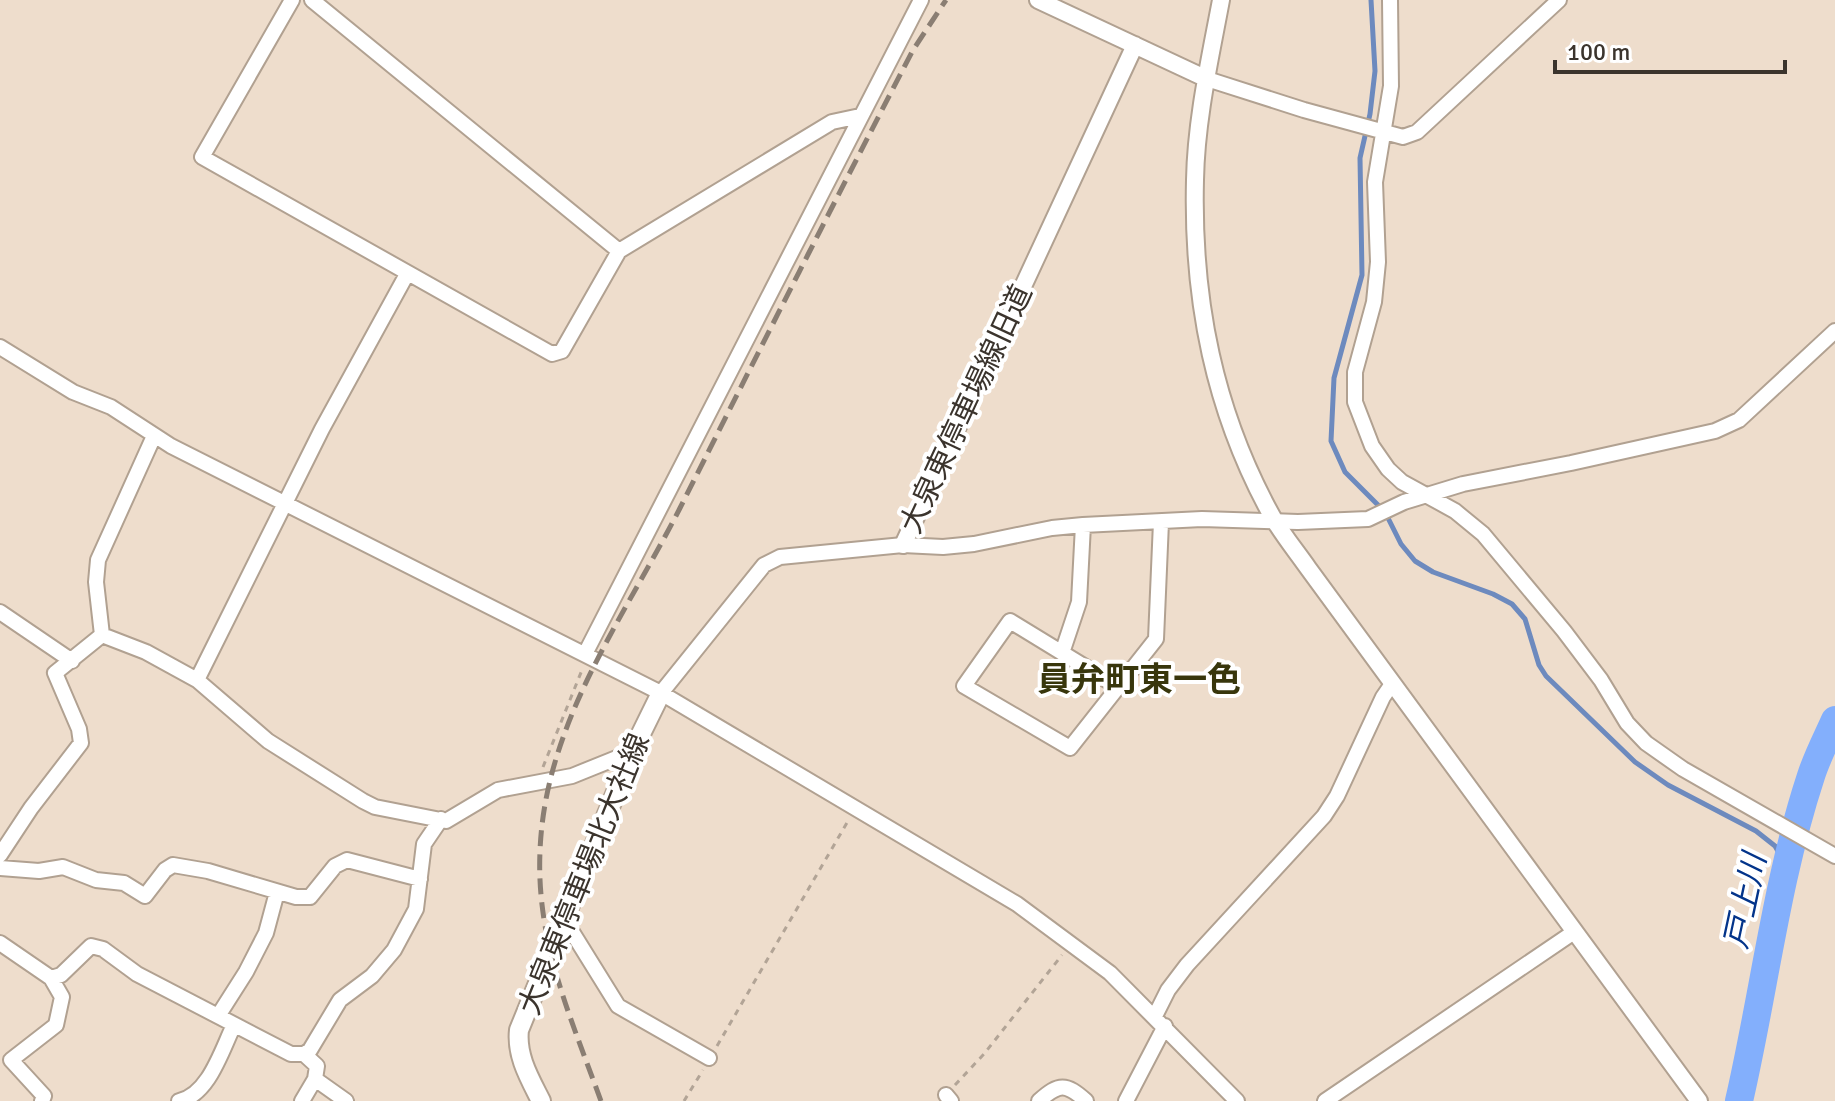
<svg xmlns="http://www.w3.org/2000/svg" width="1835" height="1101" viewBox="0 0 1835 1101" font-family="Signika,'Noto Sans JP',sans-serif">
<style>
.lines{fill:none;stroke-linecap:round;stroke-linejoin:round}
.stream{stroke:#6d8abe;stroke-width:5}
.river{stroke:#83affc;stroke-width:28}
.minor-casing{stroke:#b1a191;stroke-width:18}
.tertiary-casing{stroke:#b1a191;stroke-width:20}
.secondary-casing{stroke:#b1a191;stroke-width:22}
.path{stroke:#b2a496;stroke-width:3;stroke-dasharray:6 6;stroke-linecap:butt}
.minor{stroke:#fff;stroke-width:14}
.tertiary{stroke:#fff;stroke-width:16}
.secondary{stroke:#fff;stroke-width:18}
.rail{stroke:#8a7e73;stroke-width:5;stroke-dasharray:16 8;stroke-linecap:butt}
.labels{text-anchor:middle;stroke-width:8;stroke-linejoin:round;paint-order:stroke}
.street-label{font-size:30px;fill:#3b342d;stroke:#fff}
.water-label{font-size:32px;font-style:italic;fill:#03348a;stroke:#fff}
.quarter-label{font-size:34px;font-weight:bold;fill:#38360c;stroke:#fff}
</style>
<rect width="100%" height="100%" fill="#edc"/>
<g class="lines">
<path class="stream" d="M1371,0L1375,71L1370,114L1360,158L1362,275L1334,378L1331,441L1345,472L1385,512L1401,544L1415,561L1433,572L1493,594L1512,604L1525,619L1539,665L1546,676L1635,762L1668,785L1756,831L1775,846L1786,865"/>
<path class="river" d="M1739,1101C1764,993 1776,882 1811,776C1817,757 1827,738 1835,720"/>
<defs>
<path id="minor" d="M292,0L202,157L552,354L562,351L619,251L832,122L860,116
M312,0L619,251
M1390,0L1391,86L1375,182L1378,262L1374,302L1355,372V402L1372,446L1388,469L1402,482L1455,511L1483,534L1564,631L1601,680L1627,723L1646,743L1683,769L1835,856
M1207,79L1304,110L1403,137L1417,132L1559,0
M0,347L73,392L111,407L171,446L661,693L1017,904L1110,973L1237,1101
M0,612L72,661
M102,635L146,652L197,680L268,741L363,801L375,807L446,821L498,790L572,776L624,755L634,748
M102,635L96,582L98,560L154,436
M1062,653L1079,602L1083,525
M585,654L921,0
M197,680L322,429L407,274
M1118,687L1010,621L964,686L1070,748L1156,639L1161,522
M661,693L764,565L780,557L903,545L943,547L974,544L1052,528L1083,525L1202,519L1298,522L1368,519L1404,502L1463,484L1571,463L1715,431L1739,420L1835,331
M0,855L31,808L81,743L79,729L55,673L102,635
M0,868L39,871L63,867L96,880L124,883L145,896L165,870L173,865L208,871L296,897H310L335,866L347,860L420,879
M564,919L618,1006L709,1058
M0,943L51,978L62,997L56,1025L11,1060L44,1096L42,1101
M51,978L61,975L91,946L103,949L137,974L291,1054H304L310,1050L340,1000L372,976L394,950L416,909L424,844L441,819
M218,1016L246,972L266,933L277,892
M1155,1016L1168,990L1187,965L1324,816L1337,796L1383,697L1392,684
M315,1079L346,1101
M946,1095L951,1101
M179,1101C209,1095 222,1049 234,1025
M302,1101L315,1079L317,1066L304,1054
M1039,1101C1059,1083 1066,1083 1086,1101
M1126,1101L1165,1026
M1325,1101L1574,932"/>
<path id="tertiary" d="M1038,0L1207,79
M1221,0C1210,59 1196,120 1195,180C1192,300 1214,412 1273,518C1283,535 1296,551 1308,568L1699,1101
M903,545L1135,45"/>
<path id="secondary" d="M541,1101C530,1079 516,1056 519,1030L634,748L661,693"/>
</defs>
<use href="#minor" class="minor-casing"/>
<use href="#tertiary" class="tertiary-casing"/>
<use href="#secondary" class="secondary-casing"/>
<path class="path" d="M543,767L582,670
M717,1046L848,821
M955,1085L984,1054L1062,955
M684,1101L703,1070"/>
<use href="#minor" class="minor"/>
<use href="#tertiary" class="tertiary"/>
<use href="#secondary" class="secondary"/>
<path class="rail" d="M601,1101C571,1018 536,942 540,851C545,722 624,618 680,508C757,355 834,202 913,50L946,0"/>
</g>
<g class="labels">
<g class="street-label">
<text transform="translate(966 409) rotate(-65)" y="10">大泉東停車場線旧道</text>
<text transform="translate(584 874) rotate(-68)" y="10">大泉東停車場北大社線</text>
</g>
<g class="water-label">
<text transform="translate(1745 901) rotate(-78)" y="11">戸上川</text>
</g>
<g class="quarter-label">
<text x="1139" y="691">員弁町東一色</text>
</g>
</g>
<path d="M1555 60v12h230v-12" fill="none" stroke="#3b342d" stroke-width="4"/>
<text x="1567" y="60" font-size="24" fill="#3b342d" stroke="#ffffff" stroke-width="6" paint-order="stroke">100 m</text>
</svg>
